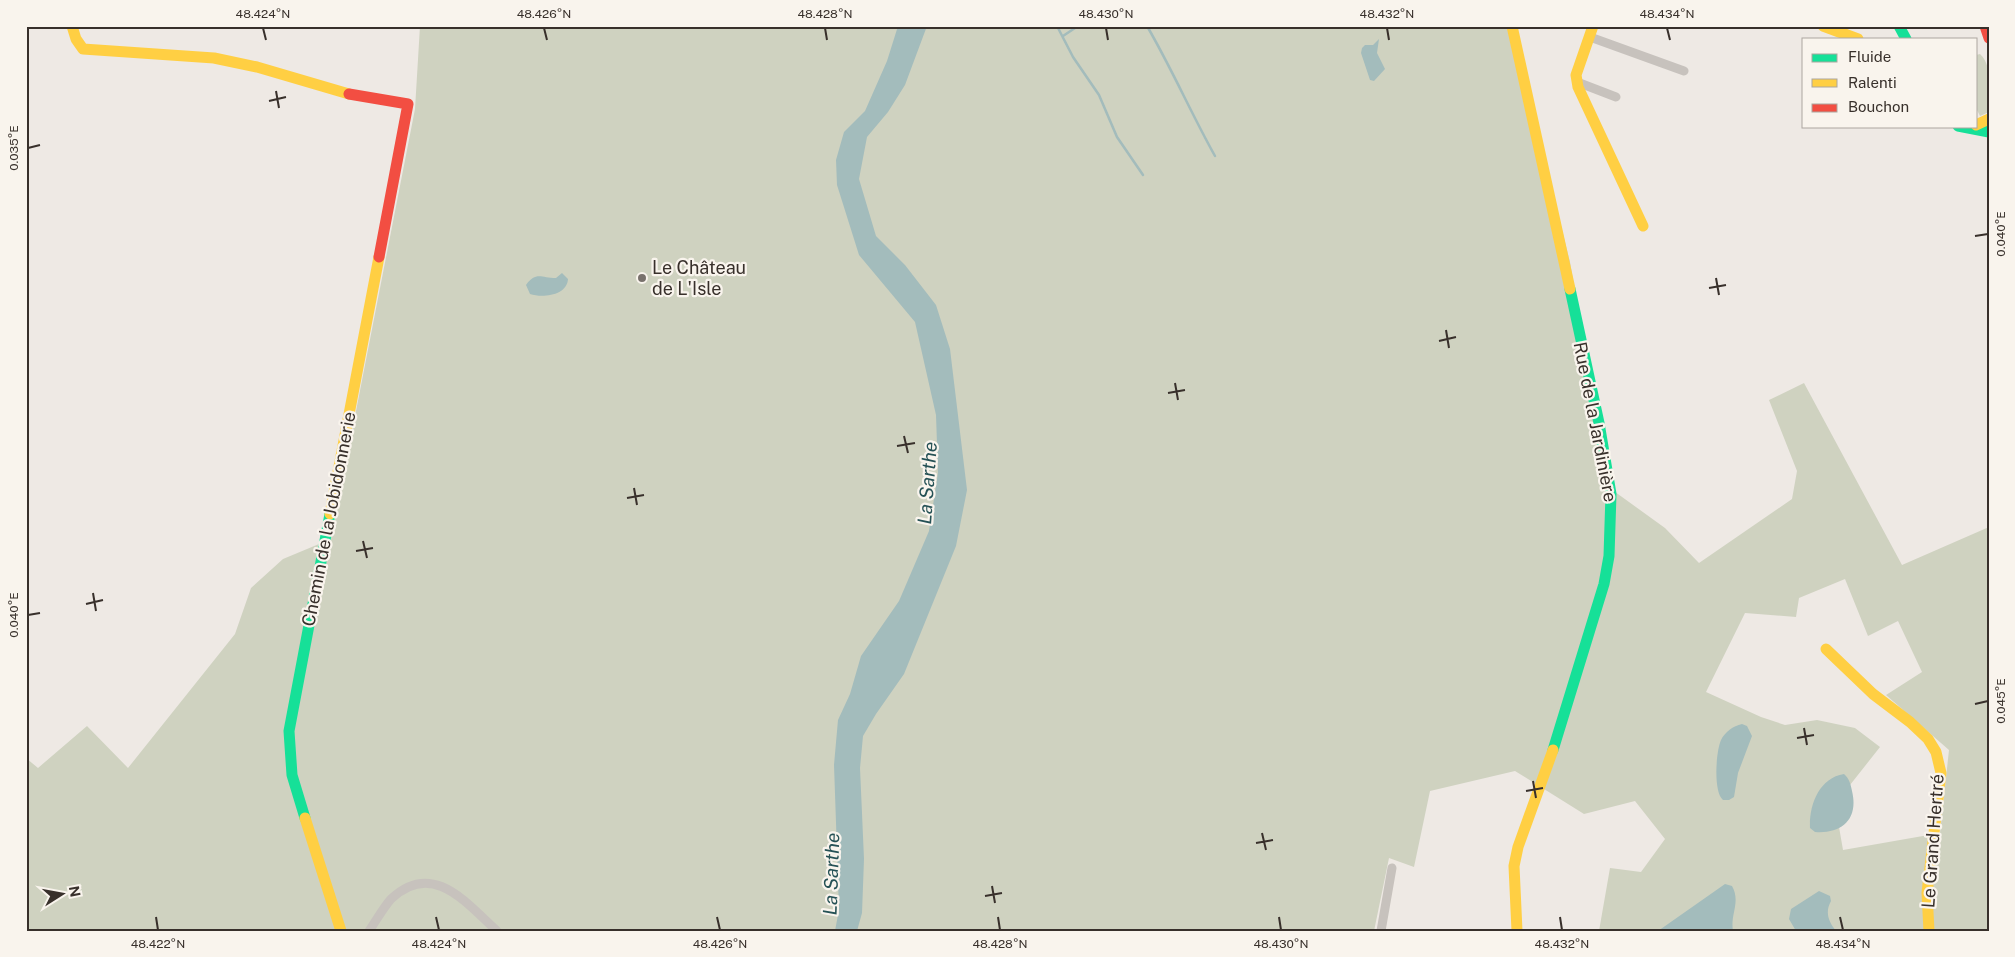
<svg xmlns="http://www.w3.org/2000/svg" width="2015" height="957" viewBox="0 0 2015 957" font-family="'Public Sans',sans-serif">
<style>
.green{fill:#cfd2c0;fill-rule:evenodd}
.water{fill:#a3bcbc}
.lines{fill:none;stroke-linecap:round;stroke-linejoin:round}
.stream{stroke:#a3bcbc;stroke-width:2.5}
.street{stroke:#c7c2bd;stroke-width:9}
.fast{stroke:#16e098;stroke-width:11}
.slow{stroke:#ffcf43;stroke-width:11}
.jam{stroke:#f24e42;stroke-width:11}
.ticks{fill:none;stroke:#38302b;stroke-width:2}
.poi-dot{fill:#78716c;stroke:#f9f4ed;stroke-width:2}
.labels{text-anchor:middle;stroke-width:4.5;stroke-linejoin:round;paint-order:stroke}
.poi-label{font-size:18px;fill:#38302b;stroke:#f9f4ed;text-anchor:start}
.street-label{font-size:18px;fill:#38302b;stroke:#f9f4ed}
.water-label{font-size:19px;font-style:italic;fill:#255155;stroke:#f9f4ed}
.neatline{fill:none;stroke:#38302b;stroke-width:2}
.ticks-label{font-size:12px;text-anchor:middle;fill:#38302b}
</style>
<rect width="100%" height="100%" fill="#eee9e4"/>
<path class="green" d="M420,26H1511L1570,262L1595,411L1611,489L1665,528L1699,563L1792,499L1797,471L1769,400L1804,383L1902,565L1989,527V931H1599L1610,868L1641,872L1665,839L1635,801L1584,814L1515,771L1430,791L1414,867L1389,858L1374,931H26V758L38,768L87,726L128,768L235,634L251,588L283,559L331,539L415,109ZM1845,579L1868,636L1898,621L1922,672L1886,695L1949,750L1940,833L1843,850L1835,804L1880,747L1855,728L1817,720L1785,725L1761,717L1706,692L1745,613L1796,617L1799,598Z
M1980,54C1994,67 1989,96 1989,112L1980,116L1976,108V55Z"/>
<path class="water" d="M898,26H927L905,85L888,112L867,137L859,179L876,236L905,265L936,305L950,349L967,490L956,546L904,674L876,714L863,736L860,768L864,859L862,913L857,931H835L839,909L834,765L838,720L850,694L861,656L899,601L929,531L938,473L936,415L915,322L859,255L837,185L836,160L844,132L865,111L887,61Z
M1379,39L1377,53L1385,69L1374,81L1370,80L1361,53L1362,48L1365,45H1373Z
M562,273L568,279C567,296 542,298 530,294L526,285C536,271 541,278 556,278Z
M1742,724L1747,726L1752,736L1738,773L1734,797L1729,800H1723C1713,792 1716,751 1721,740C1725,732 1733,726 1742,724Z
M1844,774C1849,778 1851,785 1852,791C1859,820 1841,834 1815,832L1810,828C1809,805 1819,778 1844,774Z
M1725,884L1732,886C1741,902 1730,914 1733,931H1658Z
M1819,891L1830,896L1831,901C1825,912 1828,921 1836,931H1796L1789,919L1791,909Z"/>
<g class="lines">
<path class="stream" d="M1057,26L1073,57L1099,95L1117,137L1143,175
M1147,26C1172,69 1191,113 1215,156
M1063,36L1078,26"/>
<path class="street" d="M1590,37L1684,71
M1577,82L1616,97
M369,931C376,921 383,908 391,899C433,859 467,904 497,931
M1381,931L1392,868"/>
<path class="fast" d="M1899,26L1906,39
M1958,126L1989,132
M1553,750L1604,584L1609,556L1611,494L1599,423L1570,289
M305,818L292,775L289,731L330,514"/>
<path class="slow" d="M72,26L76,39L83,49L214,58L257,67L349,94
M1512,26L1570,289
M1593,26L1576,75L1578,87L1643,226
M1823,26L1858,39
M1976,125L1989,119
M330,514L379,257
M1826,649L1873,694L1910,722L1928,739L1936,752L1941,773L1927,893L1929,931
M305,818L341,931
M1517,931L1514,866L1518,847L1553,750"/>
<path class="jam" d="M1985,26L1989,38
M349,94L408,104L379,257"/>
</g>
<path class="ticks" d="M263,28L266,40M544,28L547,40M825,28L827,40M1106,28L1108,40M1387,28L1389,40M1667,28L1670,40M276,91L279,108M269,101L286,97M28,148L40,145M1975,236L1988,234M1716,278L1719,295M1709,288L1726,285M1446,330L1449,348M1439,341L1456,337M1175,383L1178,400M1168,393L1185,390M904,436L908,453M897,446L915,443M634,488L637,505M627,498L644,495M363,541L367,558M356,551L373,548M93,593L96,611M86,604L103,600M28,615L40,613M1975,704L1988,701M1804,728L1807,745M1797,738L1814,735M1533,781L1536,798M1526,791L1543,788M1262,833L1266,850M1256,843L1273,840M992,886L995,903M985,896L1002,893M156,917L158,930M436,917L439,930M717,917L720,930M998,917L1000,930M1279,917L1281,930M1560,917L1562,930M1840,917L1843,930"/>
<circle class="poi-dot" cx="642" cy="278" r="5"/>
<g class="labels">
<g class="poi-label">
<text x="652" y="274">Le Château<tspan x="652" dy="21">de L'Isle</tspan></text>
</g>
<g class="street-label">
<text transform="translate(1595 422) rotate(79)" y="6">Rue de la Jardinière</text>
<text transform="translate(329 519) rotate(-79)" y="6">Chemin de la Jobidonnerie</text>
<text transform="translate(1933 841) rotate(-86)" y="6">Le Grand Hertré</text>
</g>
<g class="water-label">
<text transform="translate(927 483) rotate(-86)" y="7">La Sarthe</text>
<text transform="translate(831 874) rotate(-88)" y="7">La Sarthe</text>
</g>
</g>
<rect width="2015" height="957" fill="none" stroke="#f9f4ed" stroke-width="55"/>
<rect x="1802" y="38" width="175" height="90" fill="#f9f4ed" stroke="#aca69f"/>
<rect x="1812" y="54" width="25" height="8" fill="#16e098" stroke="#aca69f"/>
<text x="1848" y="62" font-size="15" fill="#38302b">Fluide</text>
<rect x="1812" y="79" width="25" height="8" fill="#ffcf43" stroke="#aca69f"/>
<text x="1848" y="88" font-size="15" fill="#38302b">Ralenti</text>
<rect x="1812" y="104" width="25" height="8" fill="#f24e42" stroke="#aca69f"/>
<text x="1848" y="112" font-size="15" fill="#38302b">Bouchon</text>
<g transform="translate(62 894) rotate(79)" stroke="#f9f4ed" stroke-width="4" paint-order="stroke">
<path d="M0-4L9 19L0 12L-9 19Z" fill="#38302b"/>
<text y="-8" font-size="14" font-weight="bold" text-anchor="middle" fill="#38302b">N</text>
</g>
<rect x="28" y="28" width="1960" height="902" class="neatline"/>
<g class="ticks-label">
<text x="263" y="18">48.424°N</text>
<text x="544" y="18">48.426°N</text>
<text x="825" y="18">48.428°N</text>
<text x="1106" y="18">48.430°N</text>
<text x="1387" y="18">48.432°N</text>
<text x="1667" y="18">48.434°N</text>
<text transform="translate(14 148) rotate(-90)" y="4">0.035°E</text>
<text transform="translate(2001 234) rotate(-90)" y="4">0.040°E</text>
<text transform="translate(14 615) rotate(-90)" y="4">0.040°E</text>
<text transform="translate(2001 701) rotate(-90)" y="4">0.045°E</text>
<text x="158" y="948">48.422°N</text>
<text x="439" y="948">48.424°N</text>
<text x="720" y="948">48.426°N</text>
<text x="1000" y="948">48.428°N</text>
<text x="1281" y="948">48.430°N</text>
<text x="1562" y="948">48.432°N</text>
<text x="1843" y="948">48.434°N</text>
</g>
</svg>
